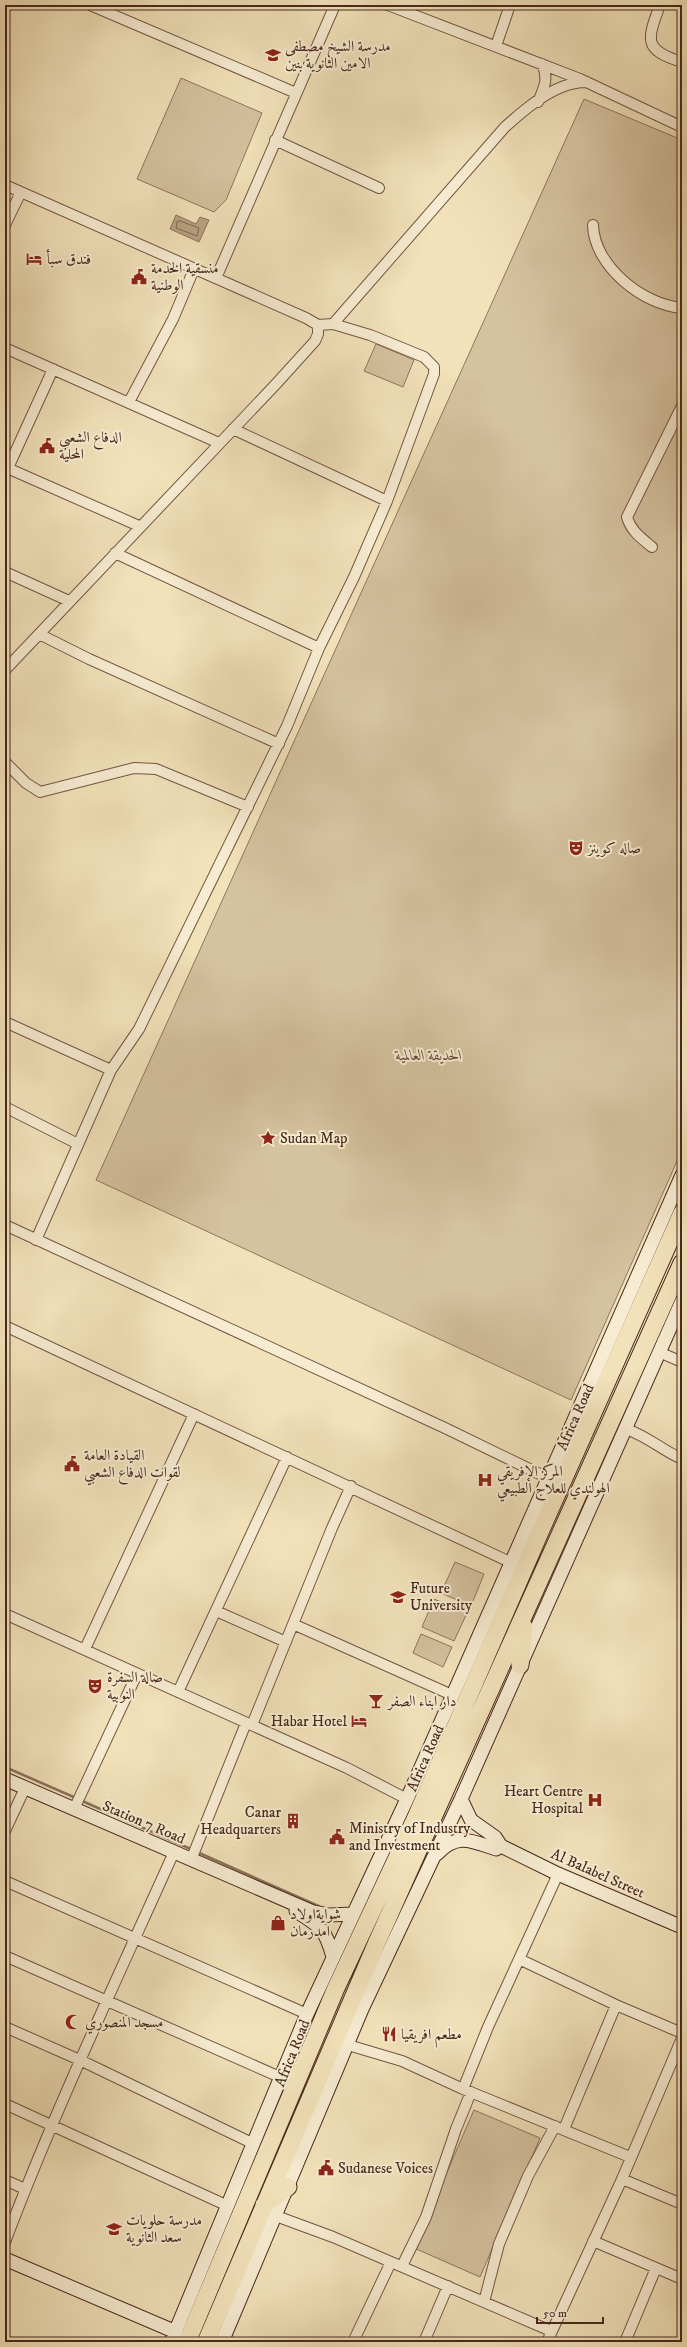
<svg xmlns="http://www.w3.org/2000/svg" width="687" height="2347" viewBox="0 0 687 2347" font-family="'IM FELL DW Pica',Amiri,serif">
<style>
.green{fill:#d5c29f;stroke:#8f755e}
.water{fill:#b9a384;stroke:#8c725a}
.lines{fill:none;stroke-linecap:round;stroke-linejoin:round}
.shore{stroke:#816650;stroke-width:1}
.stream{stroke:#8c725a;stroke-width:2.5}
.street-casing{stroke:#735644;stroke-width:12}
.secondary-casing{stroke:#49281c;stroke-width:15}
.highway-casing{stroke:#49281c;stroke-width:19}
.street{stroke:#f7ecd2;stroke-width:10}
.secondary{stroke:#f7ecd2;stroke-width:13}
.highway{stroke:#f2e2ba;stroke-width:17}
.labels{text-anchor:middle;stroke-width:4;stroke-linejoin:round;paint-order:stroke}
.poi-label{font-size:15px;fill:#49281c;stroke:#f7ecd2;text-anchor:start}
.park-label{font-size:15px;font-style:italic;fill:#654736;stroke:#f7ecd2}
.street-label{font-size:15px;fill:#49281c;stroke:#f7ecd2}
</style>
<rect width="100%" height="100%" fill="#f2e2ba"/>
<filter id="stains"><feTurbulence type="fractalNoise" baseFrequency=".005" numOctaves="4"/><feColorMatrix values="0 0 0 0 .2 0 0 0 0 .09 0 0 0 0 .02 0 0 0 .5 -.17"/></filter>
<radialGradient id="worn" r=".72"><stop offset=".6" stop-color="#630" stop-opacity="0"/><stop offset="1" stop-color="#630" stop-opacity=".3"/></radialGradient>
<path class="green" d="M181,78L262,113L226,200L214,212L137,179Z
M584,99L682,140V1150L571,1400L96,1180Z
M376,344L414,360L403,387L364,371Z
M455,1562L484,1574L471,1606L441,1593Z
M434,1599L467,1613L454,1641L422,1627Z
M421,1634L452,1647L443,1667L413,1653Z
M474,2110L540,2138L480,2277L414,2248Z"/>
<path class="water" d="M176,215L196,224L200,217L209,220L199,242L170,229Z"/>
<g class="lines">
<path class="shore" d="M180,221L199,228L197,236L176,228L177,222Z"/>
<path class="stream" d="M5,1767L76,1798
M80,1800L193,1850
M197,1852L323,1908"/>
<defs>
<path id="street" d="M90,5L296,93
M388,5L580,79L682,127
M660,5C647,40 643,50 682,62
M496,46L510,5
M538,102C544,88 549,78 542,64
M275,140L379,188
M5,185L306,318L318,325L333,324L370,335L424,357L434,367V374L387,501L354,577L319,648L287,726L139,1029L111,1070L36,1240
M5,225L21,192
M593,225C594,266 643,305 682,308
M216,278L335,5
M333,324L505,127C526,108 557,81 587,82
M5,348L219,443
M129,402L173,319L194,269
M233,429L387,501
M5,467L139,526
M8,468L53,369
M652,547C641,538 631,531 627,517L682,406
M115,553L319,648
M5,572L69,601
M39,634L89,659L279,744
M5,670L276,384L315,341L318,334V325
M5,762L26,783L40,792L134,768L156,769L248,807
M5,1022L111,1070
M5,1107L78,1144
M5,1225L445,1428L548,1478
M5,1326L510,1562
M659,1352L682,1362
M626,1429C647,1436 662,1450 682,1459
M216,1611L286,1642
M5,1614L347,1768L407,1799
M293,1624L452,1695
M85,1649L194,1414
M178,1692L287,1457
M252,1725L332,1528L351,1486
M74,1809L137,1674
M5,1831L25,1788
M191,1860L246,1723
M5,1881L307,2014
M5,1956L282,2078
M519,1959L616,2005L682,2033
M5,2027L82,2061L254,2144
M348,2045L402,2061L463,2089L630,2157
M463,2089L488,2027L558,1874
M5,2104L228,2206
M564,2129L616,2005
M622,2179L682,2204
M5,2180L25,2189
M276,2216L333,2237L551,2331
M593,2241L682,2279
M5,2242C55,2110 116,1981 174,1852
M402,2266L426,2217L456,2129L471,2092
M484,2302L499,2244L528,2176L555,2126
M353,2342L391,2262
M424,2342L448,2286
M547,2342L622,2179L682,2038
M625,2342L656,2268"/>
<path id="secondary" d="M5,1779L313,1912L329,1915L353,1914
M461,1799L471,1820L495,1837L501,1846L558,1874L682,1927
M437,1854C457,1832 472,1841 496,1849L501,1846
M296,1911C321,1927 325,1928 333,1957
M5,2259L176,2332
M171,2342L307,2014L407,1799L682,1175
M222,2342L362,2009L461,1799L682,1301"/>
<path id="highway" d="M520,1665L524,1627
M264,2205L288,2187
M187,2342L336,1988L417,1815L540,1532L682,1213
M206,2342L377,1942L682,1263"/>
</defs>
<use href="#street" class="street-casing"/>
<use href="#secondary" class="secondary-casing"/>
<use href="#highway" class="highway-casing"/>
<use href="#street" class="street"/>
<use href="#secondary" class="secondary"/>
<use href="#highway" class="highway"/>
</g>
<defs>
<symbol id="school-bare" viewBox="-9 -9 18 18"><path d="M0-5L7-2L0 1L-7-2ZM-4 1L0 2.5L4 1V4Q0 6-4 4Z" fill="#8f2418" stroke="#f7ecd2" stroke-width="2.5" paint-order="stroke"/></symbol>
<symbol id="hotel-bare" viewBox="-9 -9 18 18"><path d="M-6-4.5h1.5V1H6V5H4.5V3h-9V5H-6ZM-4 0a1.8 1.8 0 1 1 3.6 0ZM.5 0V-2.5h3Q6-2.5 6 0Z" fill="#8f2418" stroke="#f7ecd2" stroke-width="2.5" paint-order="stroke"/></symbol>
<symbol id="civic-bare" viewBox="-9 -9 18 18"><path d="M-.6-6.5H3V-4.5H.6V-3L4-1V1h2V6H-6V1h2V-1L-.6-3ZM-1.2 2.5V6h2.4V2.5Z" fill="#8f2418" stroke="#f7ecd2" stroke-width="2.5" paint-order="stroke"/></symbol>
<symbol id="theatre-bare" viewBox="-9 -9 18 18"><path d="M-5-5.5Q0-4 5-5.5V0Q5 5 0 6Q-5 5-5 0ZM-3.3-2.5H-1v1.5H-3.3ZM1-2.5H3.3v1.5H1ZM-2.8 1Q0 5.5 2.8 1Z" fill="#8f2418" stroke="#f7ecd2" stroke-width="2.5" paint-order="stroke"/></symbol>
<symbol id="sight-bare" viewBox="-9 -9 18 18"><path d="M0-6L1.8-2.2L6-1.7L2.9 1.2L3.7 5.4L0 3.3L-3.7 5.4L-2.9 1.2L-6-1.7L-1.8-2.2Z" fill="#8f2418" stroke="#f7ecd2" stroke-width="2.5" paint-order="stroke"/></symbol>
<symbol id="hospital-bare" viewBox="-9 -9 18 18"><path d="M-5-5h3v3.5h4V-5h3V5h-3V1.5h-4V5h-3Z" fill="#8f2418" stroke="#f7ecd2" stroke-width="2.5" paint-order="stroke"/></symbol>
<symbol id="university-bare" viewBox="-9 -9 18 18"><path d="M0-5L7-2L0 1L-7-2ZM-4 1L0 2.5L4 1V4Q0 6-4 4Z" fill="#8f2418" stroke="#f7ecd2" stroke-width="2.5" paint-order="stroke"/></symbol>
<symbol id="bar-bare" viewBox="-9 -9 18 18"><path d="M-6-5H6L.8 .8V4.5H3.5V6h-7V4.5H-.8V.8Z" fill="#8f2418" stroke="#f7ecd2" stroke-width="2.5" paint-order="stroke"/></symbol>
<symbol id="building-bare" viewBox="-9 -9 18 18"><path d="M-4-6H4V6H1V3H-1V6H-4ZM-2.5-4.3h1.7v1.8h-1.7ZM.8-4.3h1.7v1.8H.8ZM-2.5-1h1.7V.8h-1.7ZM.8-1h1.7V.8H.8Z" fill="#8f2418" stroke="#f7ecd2" stroke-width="2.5" paint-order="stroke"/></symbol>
<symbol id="shop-bare" viewBox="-9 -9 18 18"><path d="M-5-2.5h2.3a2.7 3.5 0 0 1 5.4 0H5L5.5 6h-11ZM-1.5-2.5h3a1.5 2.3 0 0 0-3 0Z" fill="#8f2418" stroke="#f7ecd2" stroke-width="2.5" paint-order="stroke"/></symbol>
<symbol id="mosque-bare" viewBox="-9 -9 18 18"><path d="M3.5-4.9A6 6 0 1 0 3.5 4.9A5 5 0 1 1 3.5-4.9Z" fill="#8f2418" stroke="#f7ecd2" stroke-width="2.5" paint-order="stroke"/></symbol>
<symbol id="restaurant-bare" viewBox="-9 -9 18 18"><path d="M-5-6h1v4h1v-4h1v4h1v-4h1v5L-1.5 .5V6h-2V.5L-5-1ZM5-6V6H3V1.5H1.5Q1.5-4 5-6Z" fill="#8f2418" stroke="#f7ecd2" stroke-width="2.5" paint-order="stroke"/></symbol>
</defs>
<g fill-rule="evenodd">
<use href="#school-bare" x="262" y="44" width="22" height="22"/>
<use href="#hotel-bare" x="23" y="248" width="22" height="22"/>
<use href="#civic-bare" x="128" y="266" width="22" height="22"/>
<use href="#civic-bare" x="36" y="435" width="22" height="22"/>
<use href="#theatre-bare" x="565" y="837" width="22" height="22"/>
<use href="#sight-bare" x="257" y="1127" width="22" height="22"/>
<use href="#civic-bare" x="61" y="1453" width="22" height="22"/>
<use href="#hospital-bare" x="474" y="1469" width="22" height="22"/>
<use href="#university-bare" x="387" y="1586" width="22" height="22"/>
<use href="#theatre-bare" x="84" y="1675" width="22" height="22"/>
<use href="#bar-bare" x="365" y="1690" width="22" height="22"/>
<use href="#hotel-bare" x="348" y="1710" width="22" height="22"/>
<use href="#hospital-bare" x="584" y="1789" width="22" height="22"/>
<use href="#building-bare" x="282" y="1810" width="22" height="22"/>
<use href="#civic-bare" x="326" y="1826" width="22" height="22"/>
<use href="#shop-bare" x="267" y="1912" width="22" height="22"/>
<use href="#mosque-bare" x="62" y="2011" width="22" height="22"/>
<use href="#restaurant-bare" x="378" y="2023" width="22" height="22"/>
<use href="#civic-bare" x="315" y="2157" width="22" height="22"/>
<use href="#school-bare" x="103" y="2218" width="22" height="22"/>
</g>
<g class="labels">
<g class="poi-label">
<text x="285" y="51">مدرسة الشيخ مصطفى<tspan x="285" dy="17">الامين الثانوية بنين</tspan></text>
<text x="46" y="264">فندق سبأ</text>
<text x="151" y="273">منسقية الخدمة<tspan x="151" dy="17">الوطنية</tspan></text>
<text x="59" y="442">الدفاع الشعبي<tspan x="59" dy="17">المحلية</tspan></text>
<text x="588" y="853">صاله كوينز</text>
<text x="280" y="1143">Sudan Map</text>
<text x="84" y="1460">القيادة العامة<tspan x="84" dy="17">لقوات الدفاع الشعبي</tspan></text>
<text x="497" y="1476">المركز الإفريقي<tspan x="497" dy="17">الهولندي للعلاج الطبيعي</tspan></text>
<text x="410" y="1593">Future<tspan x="410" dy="17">University</tspan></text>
<text x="107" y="1682">صالة السفرة<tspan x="107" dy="17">النوبية</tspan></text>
<text x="388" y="1706">دار ابناء الصفر</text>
<text x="347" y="1726" text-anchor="end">Habar Hotel</text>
<text x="583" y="1796" text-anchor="end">Heart Centre<tspan x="583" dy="17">Hospital</tspan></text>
<text x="281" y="1817" text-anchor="end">Canar<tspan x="281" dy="17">Headquarters</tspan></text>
<text x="349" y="1833">Ministry of Industry<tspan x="349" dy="17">and Investment</tspan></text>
<text x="290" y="1919">شوايةاولاد<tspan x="290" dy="17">امدرمان</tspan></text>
<text x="85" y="2027">مسجد المنصوري</text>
<text x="401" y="2039">مطعم افريقيا</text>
<text x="338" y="2173">Sudanese Voices</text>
<text x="126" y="2225">مدرسة حلويات<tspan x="126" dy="17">سعد الثانوية</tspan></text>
</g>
<g class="park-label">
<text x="429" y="1060">الحديقة العالمية</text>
</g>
<g class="street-label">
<text transform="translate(575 1417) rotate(-66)" y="5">Africa Road</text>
<text transform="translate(425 1758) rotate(-66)" y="5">Africa Road</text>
<text transform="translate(144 1822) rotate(23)" y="5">Station 7 Road</text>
<text transform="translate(598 1873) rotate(24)" y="5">Al Balabel Street</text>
<text transform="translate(292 2053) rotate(-68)" y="5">Africa Road</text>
</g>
</g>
<rect width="687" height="2347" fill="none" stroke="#f2e2ba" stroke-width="20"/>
<rect x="6" y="6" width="675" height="2335" fill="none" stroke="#49281c" stroke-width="2"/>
<rect x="10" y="10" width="667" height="2327" fill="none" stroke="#49281c"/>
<path d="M537 2317v6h66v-6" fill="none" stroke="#49281c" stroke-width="2"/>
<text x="543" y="2317" font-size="12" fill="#49281c" stroke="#f7ecd2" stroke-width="3" paint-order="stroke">50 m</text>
<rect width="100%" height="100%" filter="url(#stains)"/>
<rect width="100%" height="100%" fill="url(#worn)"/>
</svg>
